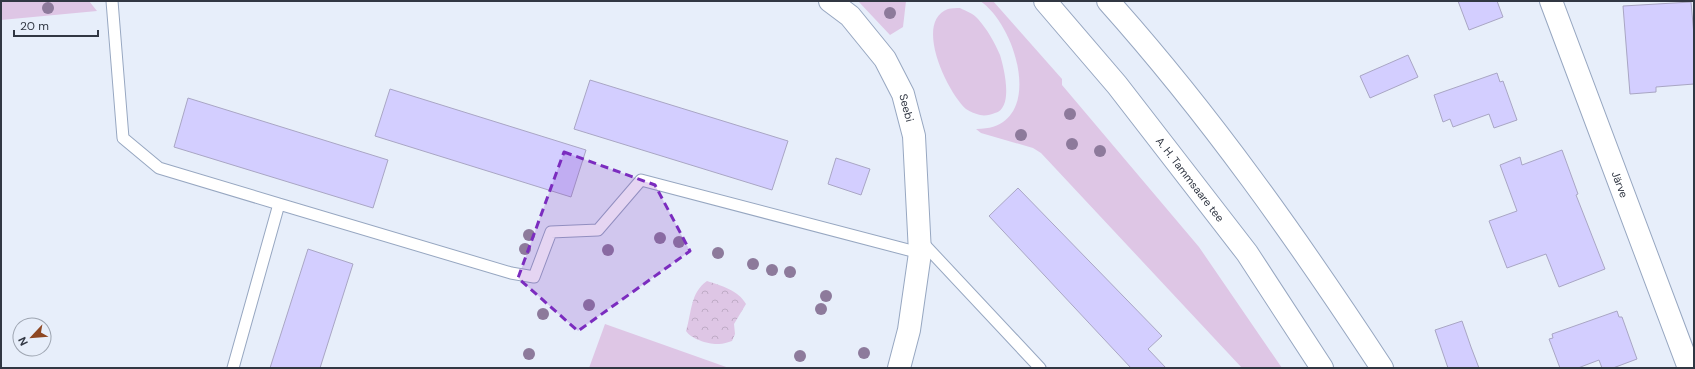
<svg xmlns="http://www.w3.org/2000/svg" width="1695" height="369" viewBox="0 0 1695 369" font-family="'DM Sans',sans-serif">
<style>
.green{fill:#dec6e5}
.park{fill:url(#park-crowns)}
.building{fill:#d3ceff;stroke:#a9a6c4}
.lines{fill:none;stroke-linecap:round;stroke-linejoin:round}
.lane-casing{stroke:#97a7c1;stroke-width:13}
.street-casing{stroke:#97a7c1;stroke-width:24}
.primary-casing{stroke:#97a7c1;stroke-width:24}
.lane{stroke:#fff;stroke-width:11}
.street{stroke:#fff;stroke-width:22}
.primary{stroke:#fff;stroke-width:22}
.tree{fill:#8d7a9b}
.marked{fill:#7b2cbf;fill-opacity:0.2;stroke:#7b2cbf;stroke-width:3;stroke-dasharray:8 5;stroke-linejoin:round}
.labels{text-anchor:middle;stroke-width:4;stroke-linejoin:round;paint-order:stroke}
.street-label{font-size:11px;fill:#313743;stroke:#e7eefa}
</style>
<defs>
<pattern id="park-crowns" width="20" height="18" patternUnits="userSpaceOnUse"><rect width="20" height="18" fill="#dec6e5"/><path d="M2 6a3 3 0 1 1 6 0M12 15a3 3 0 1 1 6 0" fill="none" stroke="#bfabc6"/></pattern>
</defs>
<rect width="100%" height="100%" fill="#e7eefa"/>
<path class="green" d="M1,1H89L97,11L1,20Z
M858,1H906L903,27L890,35Z
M980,1H993L1062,79V85L1199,247L1282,368H1242L1041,153L1033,148L981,133L976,129C1047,130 1018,26 980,1Z
M960,8C966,11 974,14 978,19C987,29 995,43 1000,55C1004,68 1014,108 995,113C990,115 985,116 980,115C976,114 970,112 966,109C948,93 913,22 948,9C951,8 957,8 960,8Z
M605,324L729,368H589Z"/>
<path class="park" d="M707,281C722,286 738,290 746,304L734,324L735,334L732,341C728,342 723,344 719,344C710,345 691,339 686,331C692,312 690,293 707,281Z"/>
<path class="building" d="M1458,1H1497L1503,17L1469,30Z
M1691,2L1694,35V84L1656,87V92L1630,94L1623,6Z
M1408,55L1418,77L1370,98L1360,76Z
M1497,73L1500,82L1503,81L1517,120L1494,128L1489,114L1453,127L1450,119L1443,122L1434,95Z
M590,80L788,141L772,190L574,129Z
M390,89L586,150L571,197L375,136Z
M188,98L388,160L373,208L174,147Z
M1562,150L1578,194L1576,195L1605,269L1559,287L1546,254L1507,268L1489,221L1517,211L1500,165L1520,157L1522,165Z
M836,158L870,169L861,195L828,184Z
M1018,188L1162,336L1148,349L1166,368H1131L989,216Z
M308,249L353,264L320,368H270Z
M1617,311L1619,317H1622L1637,359L1613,368H1602L1599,360L1578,368H1560L1549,339L1553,338L1552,334Z
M1462,321L1471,347L1479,368H1448L1435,330Z"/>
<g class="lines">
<defs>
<path id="lane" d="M112,1L123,138L159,168L279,204L233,368
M279,204L511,273L534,277L551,232L598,230L641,180L920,253
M922,242L1040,368"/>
<g id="street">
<path id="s1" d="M830,1L850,16L885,59L903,94L914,136L920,253L909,330L899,368"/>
<path id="s2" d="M1551,1L1689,368"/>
</g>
<g id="primary">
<path id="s3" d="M1045,1L1117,85L1247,253L1322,368"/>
<path d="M1108,1C1210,115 1298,240 1382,368"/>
</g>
</defs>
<use href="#lane" class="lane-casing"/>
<use href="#street" class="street-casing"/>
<use href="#primary" class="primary-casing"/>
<use href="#lane" class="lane"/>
<use href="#street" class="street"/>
<use href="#primary" class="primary"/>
</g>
<g class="tree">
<circle cx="48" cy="8" r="6"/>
<circle cx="890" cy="13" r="6"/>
<circle cx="1070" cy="114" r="6"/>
<circle cx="1021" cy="135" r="6"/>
<circle cx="1072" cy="144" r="6"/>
<circle cx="1100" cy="151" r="6"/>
<circle cx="529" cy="235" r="6"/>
<circle cx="660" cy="238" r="6"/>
<circle cx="679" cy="242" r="6"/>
<circle cx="525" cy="249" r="6"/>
<circle cx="608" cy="250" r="6"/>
<circle cx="718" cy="253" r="6"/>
<circle cx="753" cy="264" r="6"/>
<circle cx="772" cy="270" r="6"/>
<circle cx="790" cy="272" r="6"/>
<circle cx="826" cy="296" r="6"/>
<circle cx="589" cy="305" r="6"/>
<circle cx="821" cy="309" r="6"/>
<circle cx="543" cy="314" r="6"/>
<circle cx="864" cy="353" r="6"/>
<circle cx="529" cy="354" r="6"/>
<circle cx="800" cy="356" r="6"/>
</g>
<path class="marked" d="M564,152L655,185L690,251L578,331L518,278Z"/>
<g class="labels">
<g class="street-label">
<text dy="4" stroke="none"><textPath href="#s1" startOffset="134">Seebi</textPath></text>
<text dy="4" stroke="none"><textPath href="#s3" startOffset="230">A. H. Tammsaare tee</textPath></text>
<text dy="4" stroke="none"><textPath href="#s2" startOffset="196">Järve</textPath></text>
</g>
</g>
<rect width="1695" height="369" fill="none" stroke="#313743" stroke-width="4"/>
<g transform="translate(32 337) rotate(244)"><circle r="19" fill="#e7eefa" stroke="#9ea5b1"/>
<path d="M0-3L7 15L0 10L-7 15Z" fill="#8e4722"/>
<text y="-6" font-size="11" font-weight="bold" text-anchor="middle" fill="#313743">N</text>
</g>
<path d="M14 30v6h84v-6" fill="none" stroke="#313743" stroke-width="2"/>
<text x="20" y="30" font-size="12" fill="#313743" stroke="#e7eefa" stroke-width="3" paint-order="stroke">20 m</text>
</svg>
